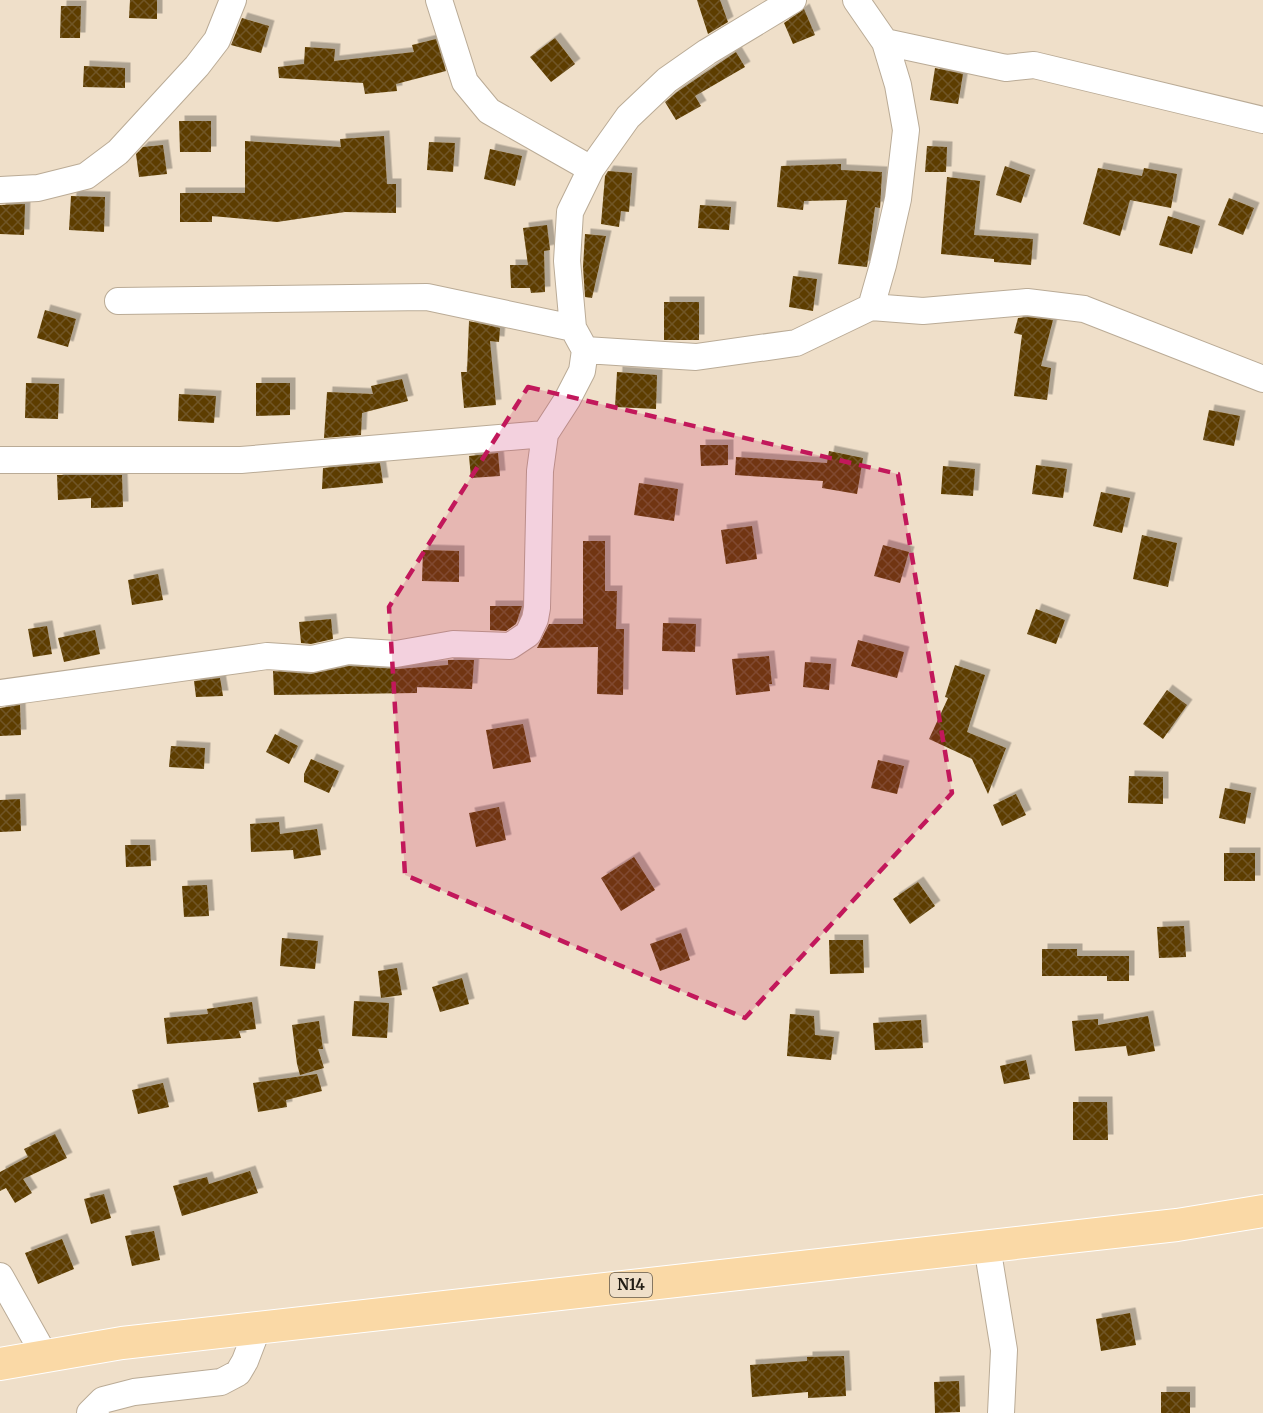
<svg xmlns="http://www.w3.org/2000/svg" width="1263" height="1413" viewBox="0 0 1263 1413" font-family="Merriweather,serif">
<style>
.building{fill:url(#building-cross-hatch);filter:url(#shadow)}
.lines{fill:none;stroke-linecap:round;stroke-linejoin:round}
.minor-casing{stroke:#baab96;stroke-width:28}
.major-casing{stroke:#fff;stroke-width:34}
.minor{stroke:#fff;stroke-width:26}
.major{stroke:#fad9a6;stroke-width:32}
.marked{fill:#c2185b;fill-opacity:0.2;stroke:#c2185b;stroke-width:4.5;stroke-dasharray:12 8;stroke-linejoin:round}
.labels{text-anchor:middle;stroke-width:6;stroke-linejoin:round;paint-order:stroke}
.shield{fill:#efdfc9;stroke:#60574b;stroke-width:1.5}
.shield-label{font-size:15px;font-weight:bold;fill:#221d15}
</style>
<defs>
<pattern id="building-cross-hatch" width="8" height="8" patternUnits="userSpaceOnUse" patternTransform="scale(1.5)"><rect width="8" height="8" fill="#5d3d00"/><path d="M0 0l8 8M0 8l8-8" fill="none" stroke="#705625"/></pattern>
<filter id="shadow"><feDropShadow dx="5.5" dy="-5.5" stdDeviation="0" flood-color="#0004"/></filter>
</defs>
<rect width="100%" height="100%" fill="#efdfc9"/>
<path class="building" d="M130,0H157V19L129,18Z
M697,0H720L728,22L708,34Z
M61,6H81L80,38H60Z
M804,9L815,35L793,44L784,23Z
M242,18L269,26L261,53L231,45Z
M555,38L575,64L551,82L530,57Z
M436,39L446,71L396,84L397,91L365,94L363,83L279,78L278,67L304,64L305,47L335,49L334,61L414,52L412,45Z
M736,52L745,67L695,96L701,106L676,120L665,102L677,92Z
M84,66L125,68V88L83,87Z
M935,68L963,74L958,104L930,100Z
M179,121H211V152H180Z
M384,136L387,184H396V213L345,212L277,222L212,216V222H180V193H245V141L341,147L340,139Z
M429,142L455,143L453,172L427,170Z
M163,145L167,174L139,177L136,154L143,147Z
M927,146L947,147L946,172H925Z
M490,149L522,156L515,186L484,179Z
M841,164V170L882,172L880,208L875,207L867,267L838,264L847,200L804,201L803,210L777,207L781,166Z
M1005,166L1030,175L1021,203L996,195Z
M1098,168L1142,176L1144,168L1177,174L1171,208L1130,200L1120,236L1083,224Z
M608,171L632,173L629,212L621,211L619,227L601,224L605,176Z
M947,177L980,181L974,235L1033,239L1031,265L994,262V259L941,254Z
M71,196L105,197L104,232L69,230Z
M1229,198L1254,208L1243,235L1218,225Z
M25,204L24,235L0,234V205Z
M700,205L731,207L729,230L698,228Z
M1168,216L1200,226L1192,254L1159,245Z
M547,225L550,250L544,251L545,292L531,293L530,288H511L510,265H528L523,228Z
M585,234L606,236L592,298L585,297L583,267Z
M793,276L817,279L813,311L789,307Z
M664,302H699V340H664Z
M45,310L76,319L68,347L37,338Z
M1027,317L1053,320L1041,366L1051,368L1047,400L1014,396L1022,335L1014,333L1018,318Z
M469,321L500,328L499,342L490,341L496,405L464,408L461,372H467Z
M617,372L657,375L656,409L615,407Z
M402,379L408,401L362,413L361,435L324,438L327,392L373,394L371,386Z
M26,383L59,384L58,419L25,418Z
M256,383H290V415L256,416Z
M179,394L216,396L214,423L178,421Z
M1209,410L1240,416L1234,446L1203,440Z
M700,445H728V465L701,466Z
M829,451L863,458L857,494L822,488L823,481L735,475L736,457L827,463Z
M498,453L500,476L471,478L469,456Z
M380,463L383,483L322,489L323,468Z
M1036,465L1067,469L1063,498L1032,494Z
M943,466L975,469L973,496L941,494Z
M57,475H122L123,507L91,508V498L58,500Z
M639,483L678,489L674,521L634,515Z
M1101,492L1130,498L1122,533L1093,526Z
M752,526L757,559L726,564L721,530Z
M1142,535L1177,543L1168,587L1133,579Z
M583,541H605V591H617L616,629H624L623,695L597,694L598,647L537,648L549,624H583Z
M883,545L909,552L900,583L874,576Z
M423,550L459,551V582L422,581Z
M158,574L163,600L132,605L128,580Z
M490,606H522L516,624L506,631L490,630Z
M1036,609L1065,620L1056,644L1027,634Z
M331,619L333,639L311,644L301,643L299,622Z
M663,623L696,624L695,652L662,651Z
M47,626L52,654L33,657L28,629Z
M95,630L100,654L64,662L58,638Z
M858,640L904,652L897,678L851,666Z
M769,656L772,684H769L770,691L736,695L732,659Z
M448,660H474L472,689L417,687V693L274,695L273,671L311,674L349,666L398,669L448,665Z
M805,662L831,664L829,690L803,687Z
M955,665L985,675L967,732L1006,748L988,794L972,759L929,739L948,698L945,697Z
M220,678L223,696L196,697L194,681Z
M1167,690L1187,705L1163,739L1143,724Z
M20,705L21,735L0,736V708Z
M523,724L531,762L493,769L486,730Z
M275,734L298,746L289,764L266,752Z
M171,746L205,748L204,769L169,767Z
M311,759L339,771L329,793L304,782V774Z
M878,760L904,766L897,794L871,788Z
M1129,776L1163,777V804L1128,803Z
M1225,788L1251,793L1245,824L1219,818Z
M1016,794L1026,815L1002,826L993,805Z
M20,799L21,831L0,832V800Z
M499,807L506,840L476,847L469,813Z
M279,822L280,834L317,829L321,855L294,859L293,850L251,852L250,824Z
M125,845H150L151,866L126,867Z
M1224,853H1255V881H1224Z
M634,857L655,890L621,911L601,878Z
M918,882L935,906L910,924L893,899Z
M207,885L209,916L184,917L182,886Z
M1184,926L1186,957L1159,958L1157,927Z
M681,933L690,960L660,971L650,944Z
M282,938L318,941L315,969L280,966Z
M829,940H863L864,973L830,974Z
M1042,949H1077V956H1129V981H1107V976H1042Z
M397,968L402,995L381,998L378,971Z
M462,978L469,1004L440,1012L432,987Z
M354,1001L389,1003L387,1038L352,1036Z
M252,1002L256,1029L239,1031L241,1038L167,1044L164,1018L208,1014L207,1009Z
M790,1014L814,1016L815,1035L834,1037L831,1060L787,1056Z
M1148,1016L1155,1051L1128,1056L1126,1046L1075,1051L1072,1021L1098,1019V1025Z
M921,1020L923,1048L875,1050L873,1023Z
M319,1021L323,1049H318L324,1068L300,1075L297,1064L292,1025Z
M1026,1060L1030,1079L1004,1084L1000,1066Z
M317,1074L322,1091L286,1100L287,1107L258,1112L253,1083Z
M163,1083L169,1107L138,1114L132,1090Z
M1073,1102H1107L1108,1140H1073Z
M55,1134L67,1158L23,1179L32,1193L15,1203L6,1188L0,1191V1172L28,1157L24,1149Z
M250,1171L258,1193L182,1216L173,1186L207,1177L209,1184Z
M104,1194L111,1218L91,1224L84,1199Z
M154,1231L160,1260L132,1266L125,1236Z
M62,1239L74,1269L38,1284L25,1253Z
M1130,1313L1136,1345L1101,1351L1096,1319Z
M844,1356L846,1396L808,1398V1392L752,1397L750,1365L807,1361V1357Z
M959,1381L960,1412L935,1413L934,1382Z
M1161,1392H1190V1413H1161Z"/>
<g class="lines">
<defs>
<path id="minor" d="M439,0L465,82L489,111L591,169
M856,0L885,42L898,85L906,130L898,199L883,265L871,307
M885,42L1006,68L1034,65L1263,120
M0,190L38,188L86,176L118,152L197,66L217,40L233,0
M118,301L427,297L573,328
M585,350L696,357L796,343L871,307L923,311L1027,302L1084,309L1263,379
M0,460H241L545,434
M0,693L267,656L312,659L348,651L396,654L453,644L510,646L528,634L535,619L537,608L540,471L545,434L567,400L582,371L585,350L573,328L567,261L570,212L591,169L628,117L667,80L707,52L793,0
M987,1246L1004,1350L1001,1413
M0,1276L45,1356
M90,1413L103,1400L134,1392L221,1382L238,1373L245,1361L258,1327"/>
<path id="major" d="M0,1364L122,1343L1177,1225L1263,1211"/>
</defs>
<use href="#minor" class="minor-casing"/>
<use href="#major" class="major-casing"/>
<use href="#minor" class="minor"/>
<use href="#major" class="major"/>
</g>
<path class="marked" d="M528,387L898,474L952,793L745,1018L405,875L389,607Z"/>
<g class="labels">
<rect class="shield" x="610" y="1273" width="42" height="24" rx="4.5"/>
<g class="shield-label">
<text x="631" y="1290">N14</text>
</g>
</g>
</svg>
